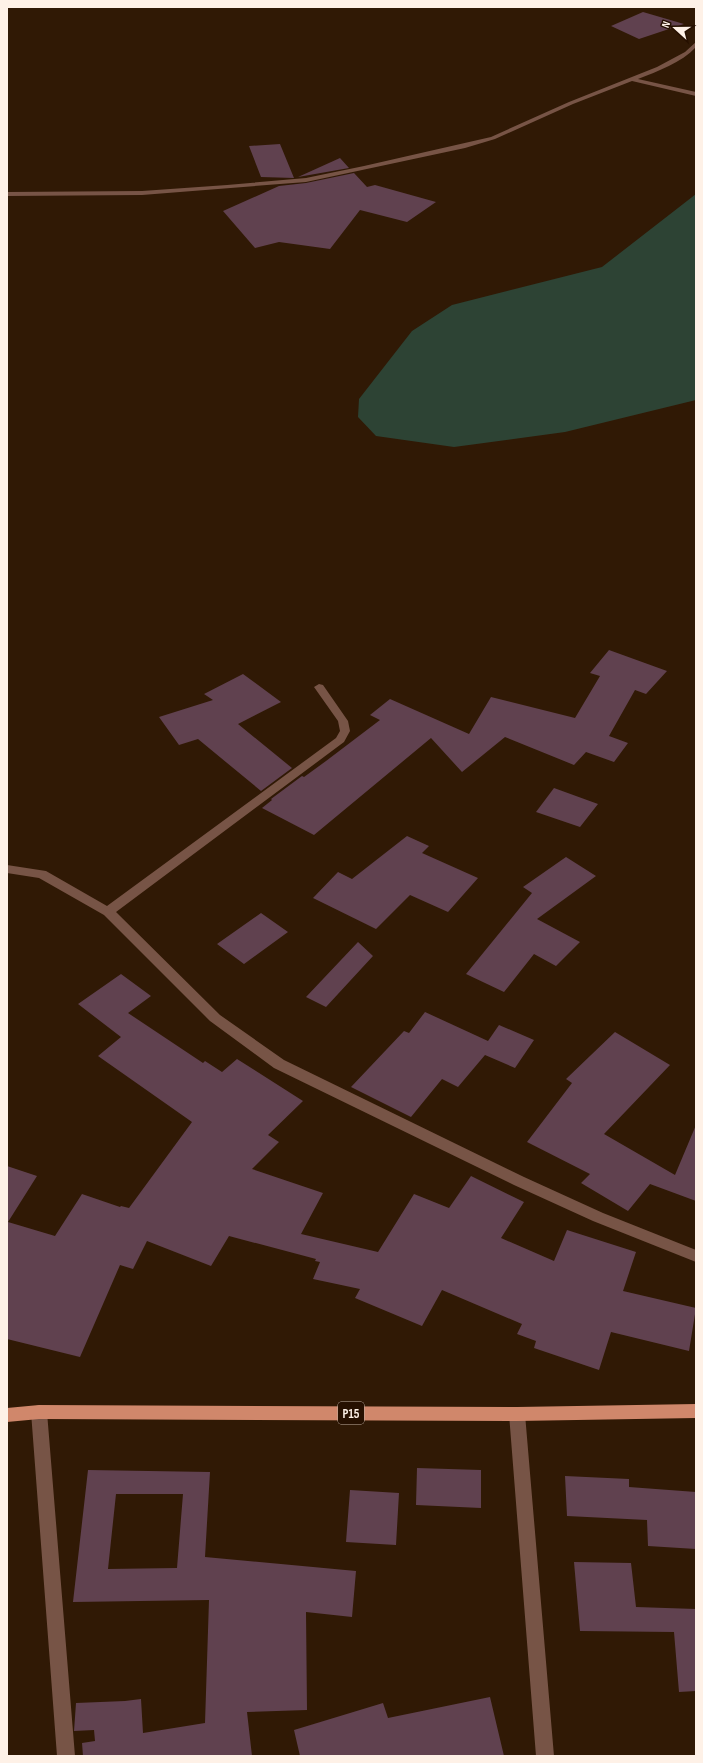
<svg xmlns="http://www.w3.org/2000/svg" width="703" height="1763" viewBox="0 0 703 1763" font-family="'Sofia Sans Condensed',sans-serif">
<style>
.green{fill:#2d4334}
.building{fill:#60414f;fill-rule:evenodd}
.lines{fill:none;stroke-linecap:round;stroke-linejoin:round}
.minor{fill:#775446;fill-rule:evenodd}
.major{fill:#d0876b;fill-rule:evenodd}
.labels{text-anchor:middle;stroke-width:3;stroke-linejoin:round;paint-order:stroke}
.shield{fill:#261000;stroke:#bdaea2;stroke-width:1}
.shield-label{font-size:13px;font-weight:bold;fill:#fef1e7}
</style>
<rect width="100%" height="100%" fill="#301905"/>
<path class="green" d="M696,194V400L565,432L454,447L376,436L358,417L359,399L412,331L452,305L602,267Z"/>
<path class="building" d="M643,12L684,24L639,39L611,26Z
M280,144L294,178L261,177L249,146Z
M340,158L349,168L298,177Z
M354,173L367,187L375,185L436,202L407,222L360,210L330,249L279,242L255,248L223,211L279,186L306,183Z
M609,650L667,671L646,694L635,690L609,736L628,743L614,762L586,752L574,765L505,737L462,772L431,738L314,835L262,808L272,800L271,799L302,776L304,777L326,761L380,720L370,715L390,699L469,734L491,697L575,718L600,676L590,673Z
M243,674L281,702L238,724L292,768L261,791L198,739L179,745L159,717L213,700L204,694Z
M554,788L598,804L580,827L536,812Z
M407,836L429,846L422,853L478,878L448,912L410,895L376,929L313,898L338,872L352,879Z
M566,857L596,876L537,919L580,942L556,966L534,954L504,992L466,974L532,893L523,887Z
M261,913L288,932L244,964L217,944Z
M358,942L373,956L326,1007L306,997Z
M121,974L151,996L128,1013L203,1063L205,1061L222,1072L237,1059L303,1101L268,1135L279,1142L252,1169L323,1193L301,1234L378,1252L414,1194L449,1208L471,1176L524,1202L501,1238L554,1261L567,1230L636,1252L623,1291L696,1308L689,1351L611,1332L599,1370L534,1348L536,1341L517,1334L522,1324L442,1290L422,1326L355,1298L360,1289L313,1279L320,1262L315,1261L316,1259L229,1236L211,1266L147,1241L133,1269L120,1265L80,1357L7,1339V1166L37,1176L8,1222L55,1236L82,1194L120,1207L121,1206L129,1208L192,1122L98,1056L121,1037L78,1004Z
M425,1012L488,1041L499,1025L534,1040L515,1068L485,1055L458,1087L442,1079L411,1117L351,1087L404,1031L409,1033Z
M615,1032L670,1065L604,1134L675,1175L696,1125V1201L650,1184L628,1211L581,1183L590,1174L527,1142L572,1083L566,1079Z
M417,1468L481,1470V1508L416,1505Z
M88,1470L210,1472L205,1557L356,1571L352,1617L306,1612L307,1710L247,1712L252,1756H83L82,1743L95,1741L94,1730L74,1731L76,1703L125,1701L141,1699L143,1733L205,1723L209,1600L73,1602ZM116,1494H183L177,1568L108,1569Z
M565,1476L629,1479V1487L696,1492V1549L648,1546L647,1520L567,1516Z
M350,1490L399,1493L396,1545L346,1542Z
M574,1562L631,1563L636,1607L696,1609V1691L679,1692L674,1632L580,1631Z
M490,1697L504,1756H300L294,1730L383,1703L388,1718Z"/>
<g class="lines">
<path class="minor" d="M696,42V47C681,63 658,71 638,79L696,92V96L632,81L573,104L495,139L465,148L306,182L142,195L7,196V192L142,191L227,185L306,178L364,166L491,137L569,102L657,67L685,52Z
M319,684L323,685L348,721L350,731L344,742L116,912L220,1015L284,1060L524,1177L603,1213L696,1250V1262L593,1221L514,1185L274,1068L210,1021L104,915L39,878L7,873V865L46,871L107,906L336,738L340,731L338,721L314,687Z
M39,1405L45,1407L47,1412L75,1756H57L31,1412L33,1407Z
M517,1407L523,1409L525,1414L554,1756H536L509,1414L511,1409Z"/>
<path class="major" d="M696,1404V1418L517,1421L39,1419L7,1422V1408L39,1405L517,1407Z"/>
</g>
<g class="labels">
<rect class="shield" x="338" y="1402" width="26" height="22" rx="3"/>
<g class="shield-label">
<text x="351" y="1418">P15</text>
</g>
</g>
<rect width="703" height="1763" fill="none" stroke="#fef1e7" stroke-width="16"/>
<g transform="translate(675 28) rotate(291)" stroke="#261000" stroke-width="3" paint-order="stroke">
<path d="M0-3L7 15L0 10L-7 15Z" fill="#fef1e7"/>
<text y="-6" font-size="11" font-weight="bold" text-anchor="middle" fill="#fef1e7">N</text>
</g>
</svg>
